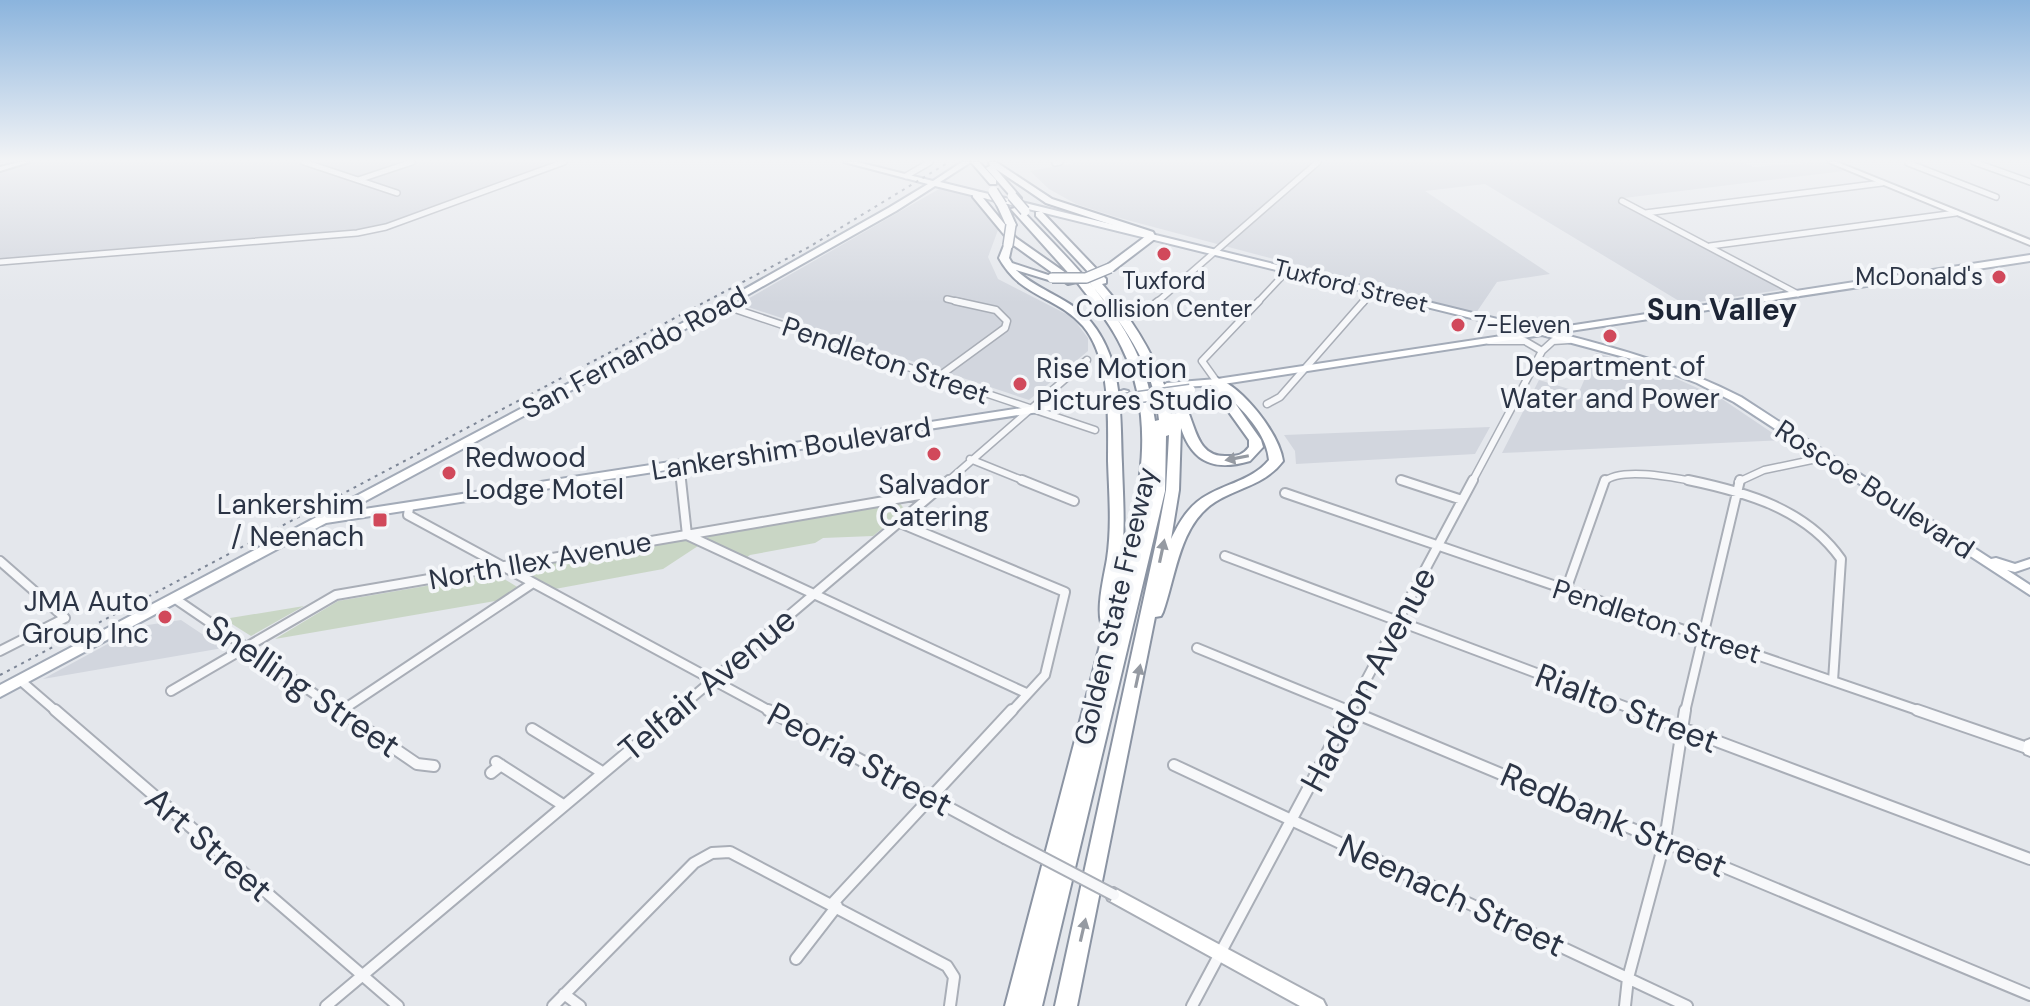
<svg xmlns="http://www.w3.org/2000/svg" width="2030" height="1006" viewBox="0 0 2030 1006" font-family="'DM Sans',sans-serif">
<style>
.built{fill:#d2d6de}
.green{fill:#c9d6c5}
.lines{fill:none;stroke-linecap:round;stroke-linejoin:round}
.street-far3-casing{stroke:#a9aeb7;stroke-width:8}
.street-far2-casing{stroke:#a9aeb7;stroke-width:9}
.street-far1-casing{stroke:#a9aeb7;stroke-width:12}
.street-casing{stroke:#a9aeb7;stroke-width:14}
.secondary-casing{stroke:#a9aeb7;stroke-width:4}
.primary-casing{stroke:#a3abb8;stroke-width:4}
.highway-casing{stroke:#8b94a3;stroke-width:4}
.street-far3{stroke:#f7f8fa;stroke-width:5}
.street-far2{stroke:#f7f8fa;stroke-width:6}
.street-far1{stroke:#f7f8fa;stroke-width:8}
.street{stroke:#f7f8fa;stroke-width:10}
.secondary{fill:#fff;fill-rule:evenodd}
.primary{fill:#fff;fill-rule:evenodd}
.highway{fill:#fff;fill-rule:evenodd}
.rail{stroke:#7d8696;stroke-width:2;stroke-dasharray:3 5;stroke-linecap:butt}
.street-bridge-casing{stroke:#a9aeb7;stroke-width:14;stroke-linecap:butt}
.primary-bridge-casing{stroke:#a3abb8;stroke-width:13;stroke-linecap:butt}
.highway-bridge-casing{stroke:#8b94a3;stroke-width:12;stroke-linecap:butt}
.street-bridge{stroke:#f7f8fa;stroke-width:10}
.primary-bridge{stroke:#fff;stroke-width:10}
.highway-bridge{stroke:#fff;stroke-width:9}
.oneway{fill:#959aa2}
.poi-dot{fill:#d1495b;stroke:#f4f6f9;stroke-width:3}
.labels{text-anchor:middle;stroke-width:8;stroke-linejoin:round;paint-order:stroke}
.far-poi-label{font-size:24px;fill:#2b3445;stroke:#f4f6f9;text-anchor:end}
.far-street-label{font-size:24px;fill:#2b3445;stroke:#f4f6f9}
.street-label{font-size:28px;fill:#2b3445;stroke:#f4f6f9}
.poi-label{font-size:28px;fill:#2b3445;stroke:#f4f6f9}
.far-district-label{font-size:30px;font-weight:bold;fill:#1d2536;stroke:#f4f6f9}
.near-street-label{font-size:34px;fill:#2b3445;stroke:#f4f6f9}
</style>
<rect width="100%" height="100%" fill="#e4e7ec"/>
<path class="built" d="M33,162H555L373,229L0,261V171Z
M1080,162H1743L1754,167L1822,162L1844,171L1624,198L1793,288L1684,304L1485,184L1425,191L1550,274L1497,282L1476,313L1116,217L1076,204L1049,189L1030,171Z
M939,189L972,195L998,230L988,257L998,279L1072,317L1088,338V351L1029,400L739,304Z
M1596,353L1652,368L1693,386L1722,399L1783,440L1502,453L1539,380L1579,392Z
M1490,427L1475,454L1296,464L1295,451L1284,435Z
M181,620L223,648L43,679L141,626Z"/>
<path class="green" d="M899,502L905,510L873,536L823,538L815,543L750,555L746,558L706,540L709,535Z
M683,539L698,546L663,569L555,589L522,571L526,565Z
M496,574L519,588L501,600L275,639L338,601Z
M304,606L251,636L224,619Z"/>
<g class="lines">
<defs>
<path id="street-far3" d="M304,162L397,193
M1974,162L2030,182
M1055,163L1060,162
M1908,163L1996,197
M906,176L930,162
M358,180L412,162
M1622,201L1798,294
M1645,213L1882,183
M1710,246L1956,213
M0,262L357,233L386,227L564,162
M947,299L964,303
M1156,303L1318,162
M1257,303L1288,270
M1363,303L1373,291"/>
<path id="street-far2" d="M723,305L1095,430
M1153,305L1158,301
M1489,341H1525L1542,351
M938,377L1005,328L1007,321L996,310L955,301
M1217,382L1202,361L1259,301
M1267,404L1280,397L1364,301
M970,459L1027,482
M679,465L681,482
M1401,480L1407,482
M947,482L1087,360
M1472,482L1542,351L1553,341L1569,340
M1604,482C1620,466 1676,478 1698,482
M1738,482L1764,470L1826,457"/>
<path id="street-far1" d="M681,480L687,535L1026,693
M1022,480L1074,501
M1401,480L1462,500
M1688,480C1746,492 1806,509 1841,559L1833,681
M1285,493L1923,712
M409,508L408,515L772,712
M900,523L1065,592L1045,675L1011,712
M1225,556L1640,712
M0,561L65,618L0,651
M1566,590L1605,480
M174,598L341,712
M1197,648L1353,712
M21,681L57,712
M171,691L336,595L931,493
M341,711L533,583
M675,712L949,480
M1349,712L1473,480
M1685,712L1740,480"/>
<path id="street" d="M55,710L398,1006
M338,710L417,764L434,766
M768,710L1005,838
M1348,710L2030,995
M1634,710L2030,859
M1917,710L2030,749
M532,729L602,772
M496,762L563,805
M1174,765L1687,1006
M491,773L501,765
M832,904L1012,710
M796,959L837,906
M564,994L580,1006
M326,1006L678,710
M553,1006L694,863L712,853L730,852L947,966L954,977L950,1006
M1192,1006L1350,710
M1625,1006L1628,978L1665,840L1685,710"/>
<path id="secondary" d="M19,162H29L0,171V167Z
M1828,162H1837L2030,240V245Z
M2030,739V756L2025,754L2023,750L2025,741Z
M1114,888L1323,1000L1326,1006H1300L1108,900L1106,895L1108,890Z"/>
<path id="primary" d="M844,162H857L933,181L962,162H971L940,182L1542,330L2030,255V261L1557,333C1621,349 1682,367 1741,397L1991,559L1996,558L2015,564L2030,559V567L2015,572L2007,570L2030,585V595L1734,402L1697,383L1639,361L1542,335L1217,385L1163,388L1162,386L1167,383L1217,379L1528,332L935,186L896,211L726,307L345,512L1113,394L1124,390L1128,391L1129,393L1115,400L326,523L0,697V685L720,303L890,207L928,184Z"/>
<path id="highway" d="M971,162H979L996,180V184H990Z
M989,162H996L1052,199L1153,232L1156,238L1114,270H1106V266L1146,236L1046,203L996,169L1021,198L1014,200L986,168L990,166Z
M973,193H979L1016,238L1073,278L1011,209L1019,207C1067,259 1130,314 1148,385C1151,397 1153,409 1155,421L1159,420C1154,363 1120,321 1086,278L1091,275L1036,216V212H1042L1106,279V283L1102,284C1129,315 1151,348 1165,387H1172C1179,396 1185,404 1189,414C1197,435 1201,458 1228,456C1238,456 1243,455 1249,447V440L1211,387L1213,379L1217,378C1243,388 1279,433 1283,461C1265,485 1239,487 1215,502C1179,525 1176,576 1163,612L1161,616L1155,617L1077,1006H1055L1157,538L1166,490L1169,435L1166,436L1165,491L1042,1006H1005L1104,630C1094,615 1104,577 1107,559C1112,526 1109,494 1108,461C1108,435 1109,408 1105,382C1102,363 1096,341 1083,326C1057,296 1021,298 999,258L1005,243H1011L973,197ZM1012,244L1068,284L1077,282C1093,303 1111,324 1122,348C1157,419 1140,496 1120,569C1126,533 1123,500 1122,464C1120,417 1124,362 1091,322C1072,299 1038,291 1016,270L1052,281L1057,278L1012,263L1009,258ZM1167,397L1176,414H1171ZM1235,403C1251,419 1267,438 1269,460C1250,483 1219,484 1197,502C1185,512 1178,525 1171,539L1179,490L1181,428C1193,464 1216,471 1250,461L1263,447L1261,440Z
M999,203L1007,205L1016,225L1014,227L1006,225L997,205Z"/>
</defs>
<use href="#street-far3" class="street-far3-casing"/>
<use href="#street-far2" class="street-far2-casing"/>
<use href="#street-far1" class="street-far1-casing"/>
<use href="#street" class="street-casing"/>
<use href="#secondary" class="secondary-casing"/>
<use href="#primary" class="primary-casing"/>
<use href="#highway" class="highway-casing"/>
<use href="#street-far3" class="street-far3"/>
<use href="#street-far2" class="street-far2"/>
<use href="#street-far1" class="street-far1"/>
<use href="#street" class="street"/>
<use href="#secondary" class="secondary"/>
<use href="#primary" class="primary"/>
<use href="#highway" class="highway"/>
<path class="rail" d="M0,675L809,247L949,162"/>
<defs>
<path id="street-bridge" d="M1005,838L1114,895"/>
<path id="primary-bridge" d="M1125,399L1190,390"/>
<path id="highway-bridge" d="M993,191L1002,205
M1012,196L1025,211
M1008,245L1011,225
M1052,278H1086L1110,268"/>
</defs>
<use href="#street-bridge" class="street-bridge-casing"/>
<use href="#primary-bridge" class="primary-bridge-casing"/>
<use href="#highway-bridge" class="highway-bridge-casing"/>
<use href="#street-bridge" class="street-bridge"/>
<use href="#primary-bridge" class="primary-bridge"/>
<use href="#highway-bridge" class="highway-bridge"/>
</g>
<defs><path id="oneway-solid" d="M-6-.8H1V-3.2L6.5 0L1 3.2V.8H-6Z" transform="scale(2)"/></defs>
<g class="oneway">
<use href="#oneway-solid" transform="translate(1237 458) rotate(169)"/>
<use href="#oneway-solid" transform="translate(1162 551) rotate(-78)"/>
<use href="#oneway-solid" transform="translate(1138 676) rotate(-78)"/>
<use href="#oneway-solid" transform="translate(1083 930) rotate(-77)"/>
</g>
<linearGradient id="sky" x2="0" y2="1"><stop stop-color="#8bb4dd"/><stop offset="0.53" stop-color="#f3f4f6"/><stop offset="1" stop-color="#f3f4f6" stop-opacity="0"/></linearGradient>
<rect width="2030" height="303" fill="url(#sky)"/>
<g class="poi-dot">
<circle cx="1164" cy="254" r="8"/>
<circle cx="1999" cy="277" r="8"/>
<circle cx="1458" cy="325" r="8"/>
<circle cx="1610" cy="336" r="8"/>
<circle cx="1020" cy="384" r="8"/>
<circle cx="934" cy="454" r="8"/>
<circle cx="449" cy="473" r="8"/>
<rect x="372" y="512" width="16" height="16" rx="4"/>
<circle cx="165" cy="617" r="8"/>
</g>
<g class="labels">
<g class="far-poi-label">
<text x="1983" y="285">McDonald's</text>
<text x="1164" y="289" text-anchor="middle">Tuxford<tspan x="1164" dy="28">Collision Center</tspan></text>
<text x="1474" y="333" text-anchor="start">7-Eleven</text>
</g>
<g class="far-street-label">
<text transform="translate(1351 286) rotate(14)" y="8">Tuxford Street</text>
</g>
<g class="street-label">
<text transform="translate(634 352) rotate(-28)" y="10">San Fernando Road</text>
<text transform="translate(886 360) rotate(19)" y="10">Pendleton Street</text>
<text transform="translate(791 448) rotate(-9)" y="10">Lankershim Boulevard</text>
<text transform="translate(1875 489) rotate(33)" y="10">Roscoe Boulevard</text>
<text transform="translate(540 560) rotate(-10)" y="10">North Ilex Avenue</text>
<text transform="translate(1115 606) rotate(-77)" y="10">Golden State Freeway</text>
<text transform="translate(1657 621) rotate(18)" y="10">Pendleton Street</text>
</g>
<g class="poi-label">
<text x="1610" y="376">Department of<tspan x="1610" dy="32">Water and Power</tspan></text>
<text x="1036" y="378" text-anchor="start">Rise Motion<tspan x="1036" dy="32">Pictures Studio</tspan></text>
<text x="465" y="467" text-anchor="start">Redwood<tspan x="465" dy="32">Lodge Motel</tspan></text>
<text x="934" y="494">Salvador<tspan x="934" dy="32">Catering</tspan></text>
<text x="364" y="514" text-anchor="end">Lankershim<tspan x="364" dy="32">/ Neenach</tspan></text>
<text x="149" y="611" text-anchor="end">JMA Auto<tspan x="149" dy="32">Group Inc</tspan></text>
</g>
<g class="far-district-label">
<text x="1722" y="320">Sun Valley</text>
</g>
<g class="near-street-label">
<text transform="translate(1368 679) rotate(-62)" y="12">Haddon Avenue</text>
<text transform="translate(707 684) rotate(-40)" y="12">Telfair Avenue</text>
<text transform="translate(303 686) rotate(34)" y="12">Snelling Street</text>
<text transform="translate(1627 708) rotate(21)" y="12">Rialto Street</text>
<text transform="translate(860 759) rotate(28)" y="12">Peoria Street</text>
<text transform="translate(1614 820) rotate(23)" y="12">Redbank Street</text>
<text transform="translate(209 844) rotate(41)" y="12">Art Street</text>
<text transform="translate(1452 895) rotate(25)" y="12">Neenach Street</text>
</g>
</g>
</svg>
